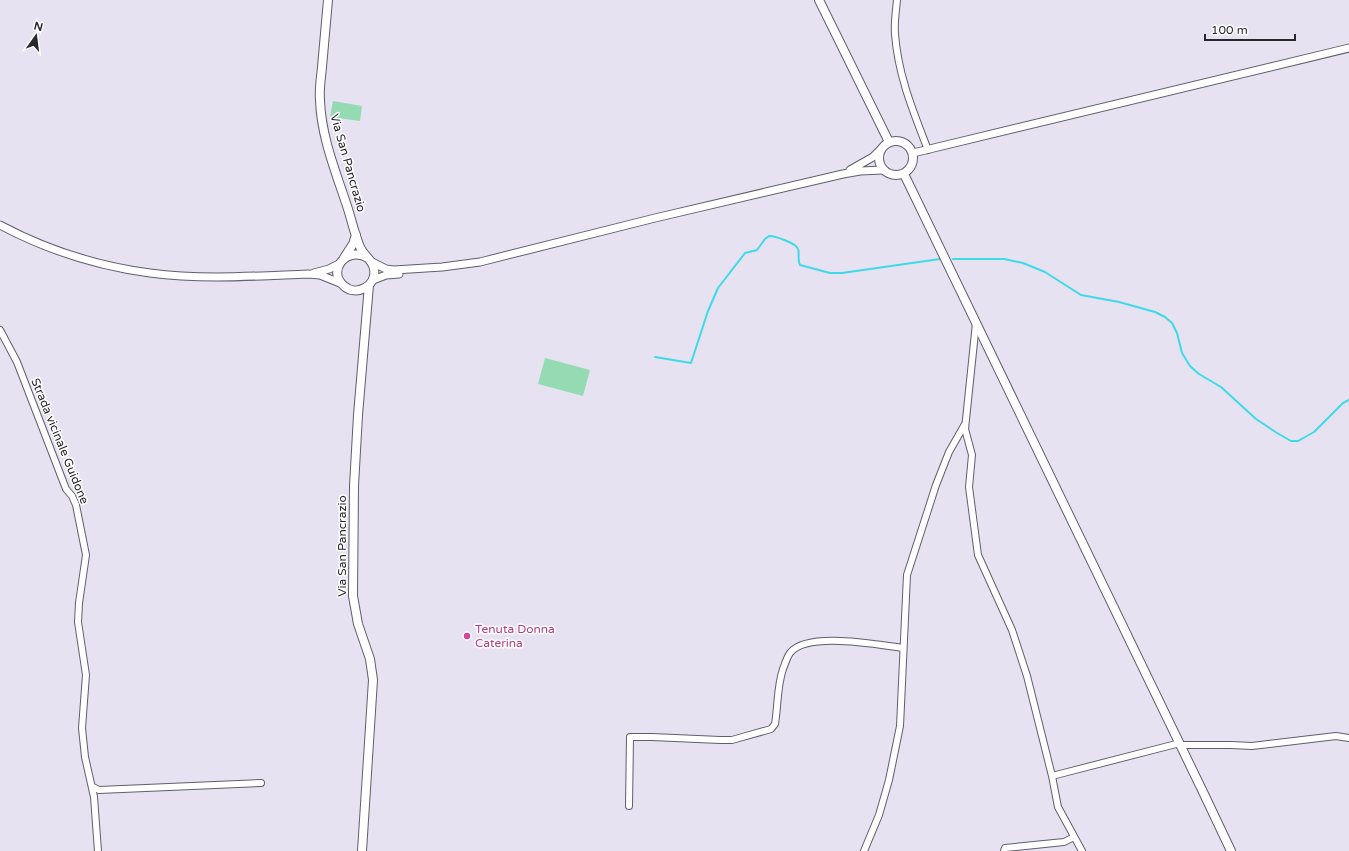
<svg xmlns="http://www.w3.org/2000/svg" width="1349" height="851" viewBox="0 0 1349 851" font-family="'Varela Round',sans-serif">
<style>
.garden{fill:#94dbb3}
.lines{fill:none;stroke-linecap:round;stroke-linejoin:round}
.stream{stroke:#3fdae7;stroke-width:2}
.minor-casing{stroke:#615e6a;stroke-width:8}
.tertiary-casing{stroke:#615e6a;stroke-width:9}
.secondary-casing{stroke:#615e6a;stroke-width:10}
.minor{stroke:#fff;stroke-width:6}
.tertiary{stroke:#fff;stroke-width:7}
.secondary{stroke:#fff;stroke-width:8}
.hotel-dot{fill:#d1479c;stroke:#fff;stroke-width:1.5}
.labels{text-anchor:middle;stroke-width:3;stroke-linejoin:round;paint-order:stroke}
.street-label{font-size:12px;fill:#28272c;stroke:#fff}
.hotel-label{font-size:12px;fill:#b23c85;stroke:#fff;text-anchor:start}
</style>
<rect width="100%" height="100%" fill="#e6e2f1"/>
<path class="garden" d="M333,101L362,106L360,121L330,117Z
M545,358L590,370L583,396L538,384Z"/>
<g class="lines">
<path class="stream" d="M953,259H1004L1023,263L1045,272L1081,295L1119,302L1155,312L1165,317L1172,323L1177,333L1182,353L1190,366L1199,374L1221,387L1256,419L1277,433L1291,441H1298L1314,432L1343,403L1349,400
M655,357L691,363L708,311L718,288L745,253L757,250L765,239L769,236C775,236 796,243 798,249C800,254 797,259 800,265L830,273H842L940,259"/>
<defs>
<path id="minor" d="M897,0C896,11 894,23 895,34C898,75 913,111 928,150
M976,323L965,429L972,455L969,487L978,555L1012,630L1027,676L1052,776L1058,807L1082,851
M0,330L17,362L66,489L72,496L76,505L86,555L79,603L78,622L86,675L82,728L85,757L94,797L98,851
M1181,745H1231L1252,746L1336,736L1349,738
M1052,776L1180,743
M93,787L99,790L261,783
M629,806L630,737H652L720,740H732L771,729L775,724C778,706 777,686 783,669C785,664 787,657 790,653C807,631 878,645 903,648
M864,851L879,815L889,780L900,726L907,575L936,485L949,452L965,424
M1004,851L1005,848L1064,842L1074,837"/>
<path id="tertiary" d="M913,153L1349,48
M850,170L873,157L880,150
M0,225C47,250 97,266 150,273C202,280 256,276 308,274L320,275L340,283
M372,262L386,269L394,270L442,267L480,262L655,218L843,174L860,171L883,170
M314,273L329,269L339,264
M373,280L386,275L399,274"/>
<path id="secondary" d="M328,0C326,22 324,44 322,67C321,78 319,89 320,100C321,135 335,170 346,203C351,217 354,233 360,247C363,255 373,260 374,269C377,286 356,297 344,286C326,271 347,245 368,258
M819,0L889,142
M879 158a17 17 0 1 1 34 0a17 17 0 1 1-34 0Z
M904,174L1204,794L1231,851
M344,258L353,244L356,235
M362,851L373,680L370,659L358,624L353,596L354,486L358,415L369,285"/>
</defs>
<use href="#minor" class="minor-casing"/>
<use href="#tertiary" class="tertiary-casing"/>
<use href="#secondary" class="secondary-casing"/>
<use href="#minor" class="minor"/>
<use href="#tertiary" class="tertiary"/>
<use href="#secondary" class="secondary"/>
</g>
<circle class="hotel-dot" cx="467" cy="636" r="4"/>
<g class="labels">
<g class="street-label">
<text transform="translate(348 163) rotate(74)" y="4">Via San Pancrazio</text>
<text transform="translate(60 441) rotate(68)" y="4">Strada vicinale Guidone</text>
<text transform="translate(342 546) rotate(-90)" y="4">Via San Pancrazio</text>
</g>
<g class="hotel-label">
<text x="475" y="633">Tenuta Donna<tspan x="475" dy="14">Caterina</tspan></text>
</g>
</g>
<g transform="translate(36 36) rotate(14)" stroke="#ffffff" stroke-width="3" paint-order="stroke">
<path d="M0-3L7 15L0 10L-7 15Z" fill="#28272c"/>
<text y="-6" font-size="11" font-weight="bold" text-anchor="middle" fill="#28272c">N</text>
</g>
<path d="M1205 34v6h90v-6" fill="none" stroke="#28272c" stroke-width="2"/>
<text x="1211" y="34" font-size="12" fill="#28272c" stroke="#ffffff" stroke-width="3" paint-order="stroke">100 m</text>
</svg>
